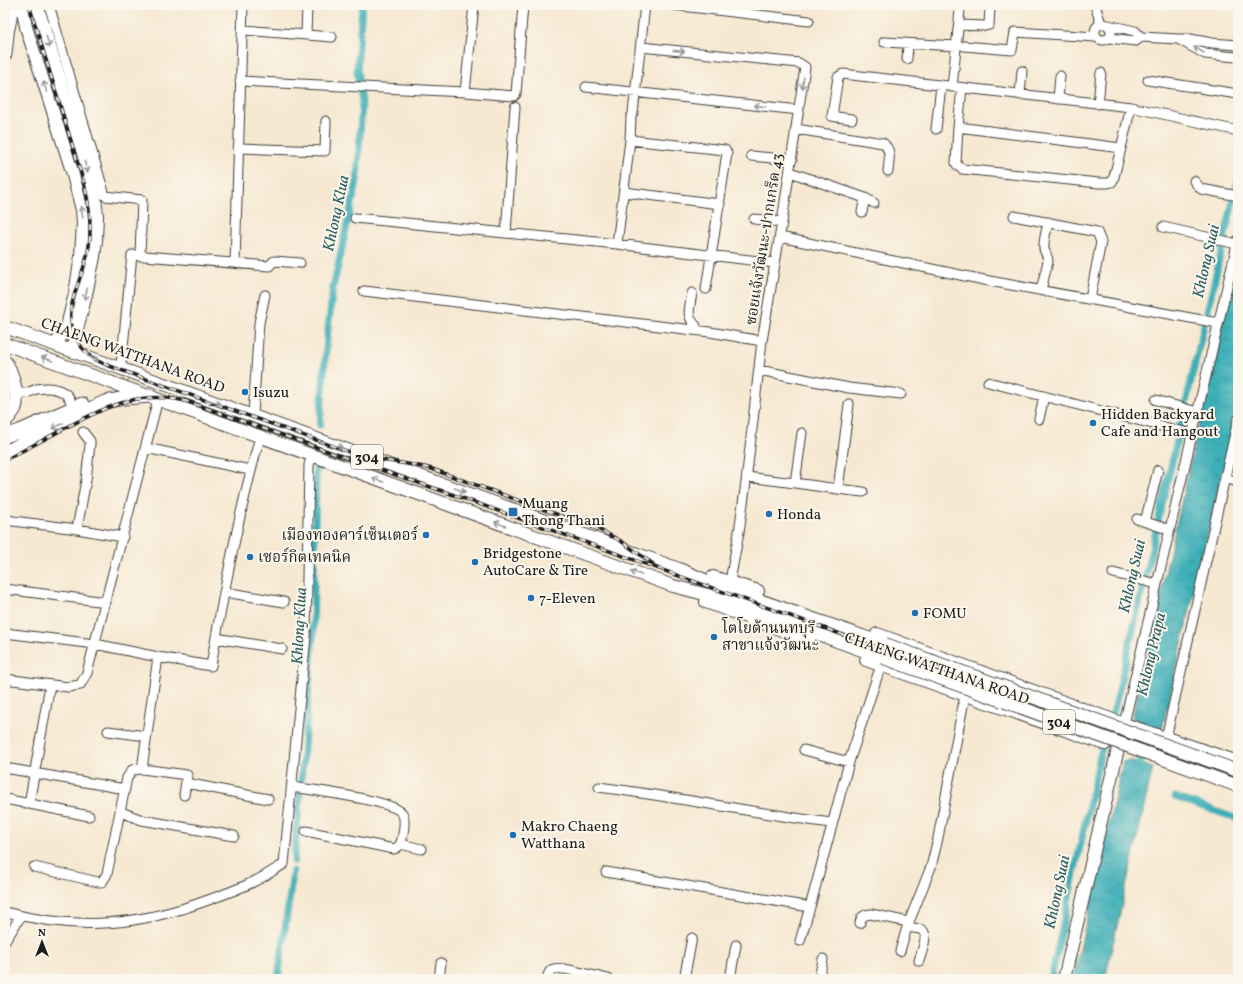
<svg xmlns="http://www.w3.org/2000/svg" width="1243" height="984" viewBox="0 0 1243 984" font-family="Vollkorn,'Noto Serif Thai',serif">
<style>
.water{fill:url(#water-ripples);stroke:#2d666a}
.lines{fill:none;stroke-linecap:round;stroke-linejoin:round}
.canal{stroke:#3eafb7;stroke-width:7}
.minor-casing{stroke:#3d3b37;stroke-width:11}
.major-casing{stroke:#3d3b37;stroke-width:14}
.highway-casing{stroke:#3d3b37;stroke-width:15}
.minor{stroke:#fff;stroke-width:9}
.major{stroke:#fff;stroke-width:12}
.highway{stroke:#fff;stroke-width:13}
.rail-casing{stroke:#1c1c1c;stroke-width:3.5}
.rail{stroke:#fbf7ec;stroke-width:2;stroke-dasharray:6;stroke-linecap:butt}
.major-bridge-casing{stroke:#3d3b37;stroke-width:14;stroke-linecap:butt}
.major-bridge{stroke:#fff;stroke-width:12}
.oneway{stroke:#999}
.poi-dot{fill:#1f6fb2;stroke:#fbf7ec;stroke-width:1.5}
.labels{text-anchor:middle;stroke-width:4;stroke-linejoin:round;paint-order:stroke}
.shield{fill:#fbf7ec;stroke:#5f5e5a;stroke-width:1}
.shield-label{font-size:14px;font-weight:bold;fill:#1c1c1c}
.street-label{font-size:15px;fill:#1c1c1c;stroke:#fbf7ec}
.poi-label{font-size:15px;fill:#1c1c1c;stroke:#fbf7ec;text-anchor:start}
.water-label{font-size:16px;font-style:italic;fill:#2b5e62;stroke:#fbf7ec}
</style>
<defs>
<pattern id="water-ripples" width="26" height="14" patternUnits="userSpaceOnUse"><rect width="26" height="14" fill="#3eafb7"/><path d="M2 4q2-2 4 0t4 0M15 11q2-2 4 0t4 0" fill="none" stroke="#338e94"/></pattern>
</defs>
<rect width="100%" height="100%" fill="#fbf7ec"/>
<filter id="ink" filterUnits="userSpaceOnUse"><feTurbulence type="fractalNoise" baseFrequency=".025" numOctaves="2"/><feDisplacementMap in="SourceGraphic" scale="8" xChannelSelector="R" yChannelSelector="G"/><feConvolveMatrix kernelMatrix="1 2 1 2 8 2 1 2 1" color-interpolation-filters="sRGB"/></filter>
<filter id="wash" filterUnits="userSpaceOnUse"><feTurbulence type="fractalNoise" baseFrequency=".012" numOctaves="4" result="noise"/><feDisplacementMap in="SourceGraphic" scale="16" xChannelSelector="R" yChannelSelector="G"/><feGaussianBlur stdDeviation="0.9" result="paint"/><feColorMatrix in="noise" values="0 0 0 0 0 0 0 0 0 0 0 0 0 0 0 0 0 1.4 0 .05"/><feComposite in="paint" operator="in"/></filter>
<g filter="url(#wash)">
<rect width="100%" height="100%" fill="#f6e8d1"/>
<path class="water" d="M1238,253V405L1162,729L1132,719Z
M1129,760L1153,768L1105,979H1073L1123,762Z"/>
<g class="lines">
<path class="canal" d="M320,425L327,338L333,288L357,181L362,102L357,71L362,5
M1138,771L1150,715
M301,783L313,636L316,469
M1175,797L1238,819
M294,861L300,794
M278,979L293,871
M1051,979L1100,756L1115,706L1238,180"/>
</g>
</g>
<g filter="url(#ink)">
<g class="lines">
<defs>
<path id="minor" d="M49,5L105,196L142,200L140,256
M673,5L809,21
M1095,5L1101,24
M1095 32a8 8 0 1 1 16 0a8 8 0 1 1-16 0Z
M959,25L985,26L989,25L990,7
M1108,25L1135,31L1141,37
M244,30L332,37
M306,35L307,5
M1109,38L1136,41L1141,37L1178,39
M884,42L957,46
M964,46L1012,50L1015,32L1096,37
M641,47L799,63L805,67L782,222L762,341L746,482L739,532L730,581
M1236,57L1205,54L1178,39H1190L1212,43L1238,45
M907,59L908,44
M1148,80L1238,94
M240,81L465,92L514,96L516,94L523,5
M586,87L799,110
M952,87L960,10L956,5
M962,88L958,127L956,163L958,166L962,169L1099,183H1108L1112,182L1114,177L1131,107
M465,92L474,5
M1020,95L1022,71
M1058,99L1060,76
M1098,104L1101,73
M633,113L645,5
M852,119L837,117L832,116L838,77L843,74L1131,107L1238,131
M958,127L1121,148
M796,129L883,143C892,150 889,161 888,171
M936,129L941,86
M630,140L725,150L727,153L706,289
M238,148L325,151L326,121
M751,156L792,160
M790,172L865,198L874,203
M1194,181L1201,189L1238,196
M624,192L720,204
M862,212L865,198
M1014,216L1097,232L1101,242L1090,299
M355,218L617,244L775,263
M754,219L782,222
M1163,227L1237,244
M506,233L515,107
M780,237L984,280L1218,323
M617,244L630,140L631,117
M235,263L243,5
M1041,290L1048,261C1048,256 1045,253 1044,249C1043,240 1047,230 1048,222
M364,291L710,332L762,341
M692,293C690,308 685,315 696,326L697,330
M120,368L122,357L132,255L269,266L274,261L300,263
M759,370L849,388L901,394
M5,382L15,392C18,393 22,393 25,393C29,393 33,390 37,389C53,386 71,390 72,408
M988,382L1192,434
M1156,400L1197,412
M253,415L259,323L265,295
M1039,419L1044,396
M146,448L250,470
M747,477L795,483L802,433
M1225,478L1238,482
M795,483L838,489L863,492
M838,489L849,404
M1137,519L1170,530
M5,520L77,529L123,537
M1145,522L1158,470
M77,529L86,480L90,444V441L83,432
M1113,573L1157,584
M5,589L106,602
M224,592L284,602
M5,633L95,644L158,657L211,666C224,589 239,512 260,437
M216,638L282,649
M5,679L68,687L80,685L87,673L158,399
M1124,724L1238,240
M108,731L146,736
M1166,738L1238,420
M804,750L849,762
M5,768L125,789
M142,769L158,657
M186,783L268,799
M292,787C311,790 392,800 402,813C405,817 404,828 403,834C402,840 401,847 394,849L306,831
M599,787C677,797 754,813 831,823
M5,799L89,816
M29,804L50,685
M121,812L142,820L234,836
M400,844L422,849
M34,867L98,882H102L107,874L127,778L132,770L142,769L187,775L184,795
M606,872L810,907L849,762L881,665
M5,912C79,931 139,926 211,899C225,894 239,889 253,882C264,877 274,870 284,864L306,636L309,465L312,456
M860,923C861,916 864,915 871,914L908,922
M5,941L21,916
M800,941L810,907
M900,951L907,927
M919,961C921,954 929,934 922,930C918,928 911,928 907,927L931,867L938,838L965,695
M439,979L441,963
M547,979C548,975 549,970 554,969C562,966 597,977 608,979
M684,979L692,938
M730,979L736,945
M819,979L823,959"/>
<path id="major" d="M22,5L26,27L72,171L82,210L83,223L81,256L75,294L67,326L56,344
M37,5L82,151L95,198L97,215L96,240L94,257L85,299L74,340L75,351
M5,327L679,569L719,586L885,644
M5,344L562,546L673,586L716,597L881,657
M713,577L758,591
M706,602L809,640
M877,634L1124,724L1238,762
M866,660L1105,744
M1064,979L1118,749"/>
<path id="highway" d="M5,42L13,5
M5,54L7,34
M5,362C12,371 19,397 15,408C13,412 8,418 5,421
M5,436L20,431L82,404
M5,452L34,438L77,415L105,402L124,398L150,396"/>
</defs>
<use href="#minor" class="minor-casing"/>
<use href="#major" class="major-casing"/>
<use href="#highway" class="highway-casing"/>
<use href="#minor" class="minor"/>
<use href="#major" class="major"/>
<use href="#highway" class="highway"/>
<defs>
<path id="rail" d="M29,5L84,183C89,204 92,225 89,246C85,278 59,308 77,340C83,351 92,359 104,364L355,454C380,462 406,462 432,469L600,530L621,541L653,564
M5,460C26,449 47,438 67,427C109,406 140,389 189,402L355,461L454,495L910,659L988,684L1100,727L1238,777"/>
</defs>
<use href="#rail" class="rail-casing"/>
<use href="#rail" class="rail"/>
<defs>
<path id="major-bridge" d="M885,644L1238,771
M881,657L1238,786"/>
</defs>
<use href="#major-bridge" class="major-bridge-casing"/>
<use href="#major-bridge" class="major-bridge"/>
</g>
<defs><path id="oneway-shaft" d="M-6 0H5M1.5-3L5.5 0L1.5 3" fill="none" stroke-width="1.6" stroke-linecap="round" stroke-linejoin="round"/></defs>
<g class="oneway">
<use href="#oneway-shaft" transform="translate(48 42) rotate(73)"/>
<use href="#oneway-shaft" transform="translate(1199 50) rotate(-151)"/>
<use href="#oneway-shaft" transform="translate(679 51) rotate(6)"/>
<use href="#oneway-shaft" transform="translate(803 83) rotate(98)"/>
<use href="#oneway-shaft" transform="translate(45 87) rotate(-108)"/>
<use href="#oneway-shaft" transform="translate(760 106) rotate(-173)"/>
<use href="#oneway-shaft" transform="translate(86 167) rotate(75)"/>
<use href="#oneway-shaft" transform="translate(82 212) rotate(-97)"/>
<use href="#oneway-shaft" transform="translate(86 294) rotate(102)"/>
<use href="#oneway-shaft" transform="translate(93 358) rotate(20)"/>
<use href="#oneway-shaft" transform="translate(47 359) rotate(-160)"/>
<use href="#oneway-shaft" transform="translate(215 402) rotate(20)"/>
<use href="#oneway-shaft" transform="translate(58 426) rotate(151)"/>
<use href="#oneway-shaft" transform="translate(337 446) rotate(20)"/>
<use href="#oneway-shaft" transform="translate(378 480) rotate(-160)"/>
<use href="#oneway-shaft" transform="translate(460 490) rotate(20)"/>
<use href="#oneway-shaft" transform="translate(500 524) rotate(-160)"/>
<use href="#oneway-shaft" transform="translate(636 573) rotate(-160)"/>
</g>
</g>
<g class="poi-dot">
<circle cx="245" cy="392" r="4"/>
<circle cx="1093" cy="423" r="4"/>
<rect x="508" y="507" width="10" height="10" rx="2"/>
<circle cx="769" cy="514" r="4"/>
<circle cx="426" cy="535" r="4"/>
<circle cx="250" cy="557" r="4"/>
<circle cx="475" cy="562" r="4"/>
<circle cx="531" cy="598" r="4"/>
<circle cx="915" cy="613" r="4"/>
<circle cx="714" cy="637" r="4"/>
<circle cx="513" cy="835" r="4"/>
</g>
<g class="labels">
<g class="shield">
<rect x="351" y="445" width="32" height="24" rx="3"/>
<rect x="1043" y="710" width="32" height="24" rx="3"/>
</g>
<g class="shield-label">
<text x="367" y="462">304</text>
<text x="1059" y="727">304</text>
</g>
<g class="street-label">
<text transform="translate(764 239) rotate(-81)" y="5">ซอยแจ้งวัฒนะ-ปากเกร็ด 43</text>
<text transform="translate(133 355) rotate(20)" y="5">CHAENG WATTHANA ROAD</text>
<text transform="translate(937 668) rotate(19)" y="5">CHAENG WATTHANA ROAD</text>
</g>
<g class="poi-label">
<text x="253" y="397">Isuzu</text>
<text x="1101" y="419">Hidden Backyard<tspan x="1101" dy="17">Cafe and Hangout</tspan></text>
<text x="522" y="508">Muang<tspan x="522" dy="17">Thong Thani</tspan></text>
<text x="777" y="519">Honda</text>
<text x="418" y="540" text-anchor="end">เมืองทองคาร์เซ็นเตอร์</text>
<text x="483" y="558">Bridgestone<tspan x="483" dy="17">AutoCare &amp; Tire</tspan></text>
<text x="258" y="562">เซอร์กิตเทคนิค</text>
<text x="539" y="603">7-Eleven</text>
<text x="923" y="618">FOMU</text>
<text x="722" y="633">โตโยต้านนทบุรี<tspan x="722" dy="17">สาขาแจ้งวัฒนะ</tspan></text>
<text x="521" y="831">Makro Chaeng<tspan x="521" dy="17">Watthana</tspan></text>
</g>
<g class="water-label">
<text transform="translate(335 213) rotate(-78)" y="6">Khlong Klua</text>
<text transform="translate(1205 261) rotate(-77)" y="6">Khlong Suai</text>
<text transform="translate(1131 576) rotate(-77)" y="6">Khlong Suai</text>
<text transform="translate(298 626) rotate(-87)" y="6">Khlong Klua</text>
<text transform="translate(1150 654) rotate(-77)" y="6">Khlong Prapa</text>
<text transform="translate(1056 892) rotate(-78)" y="6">Khlong Suai</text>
</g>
</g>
<rect width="1243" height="984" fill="none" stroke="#fbf7ec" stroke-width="20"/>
<g transform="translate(42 942)" stroke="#fbf7ec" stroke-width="3" paint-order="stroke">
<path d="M0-3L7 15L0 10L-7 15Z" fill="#1c1c1c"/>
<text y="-6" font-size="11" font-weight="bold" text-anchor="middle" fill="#1c1c1c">N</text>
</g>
</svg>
